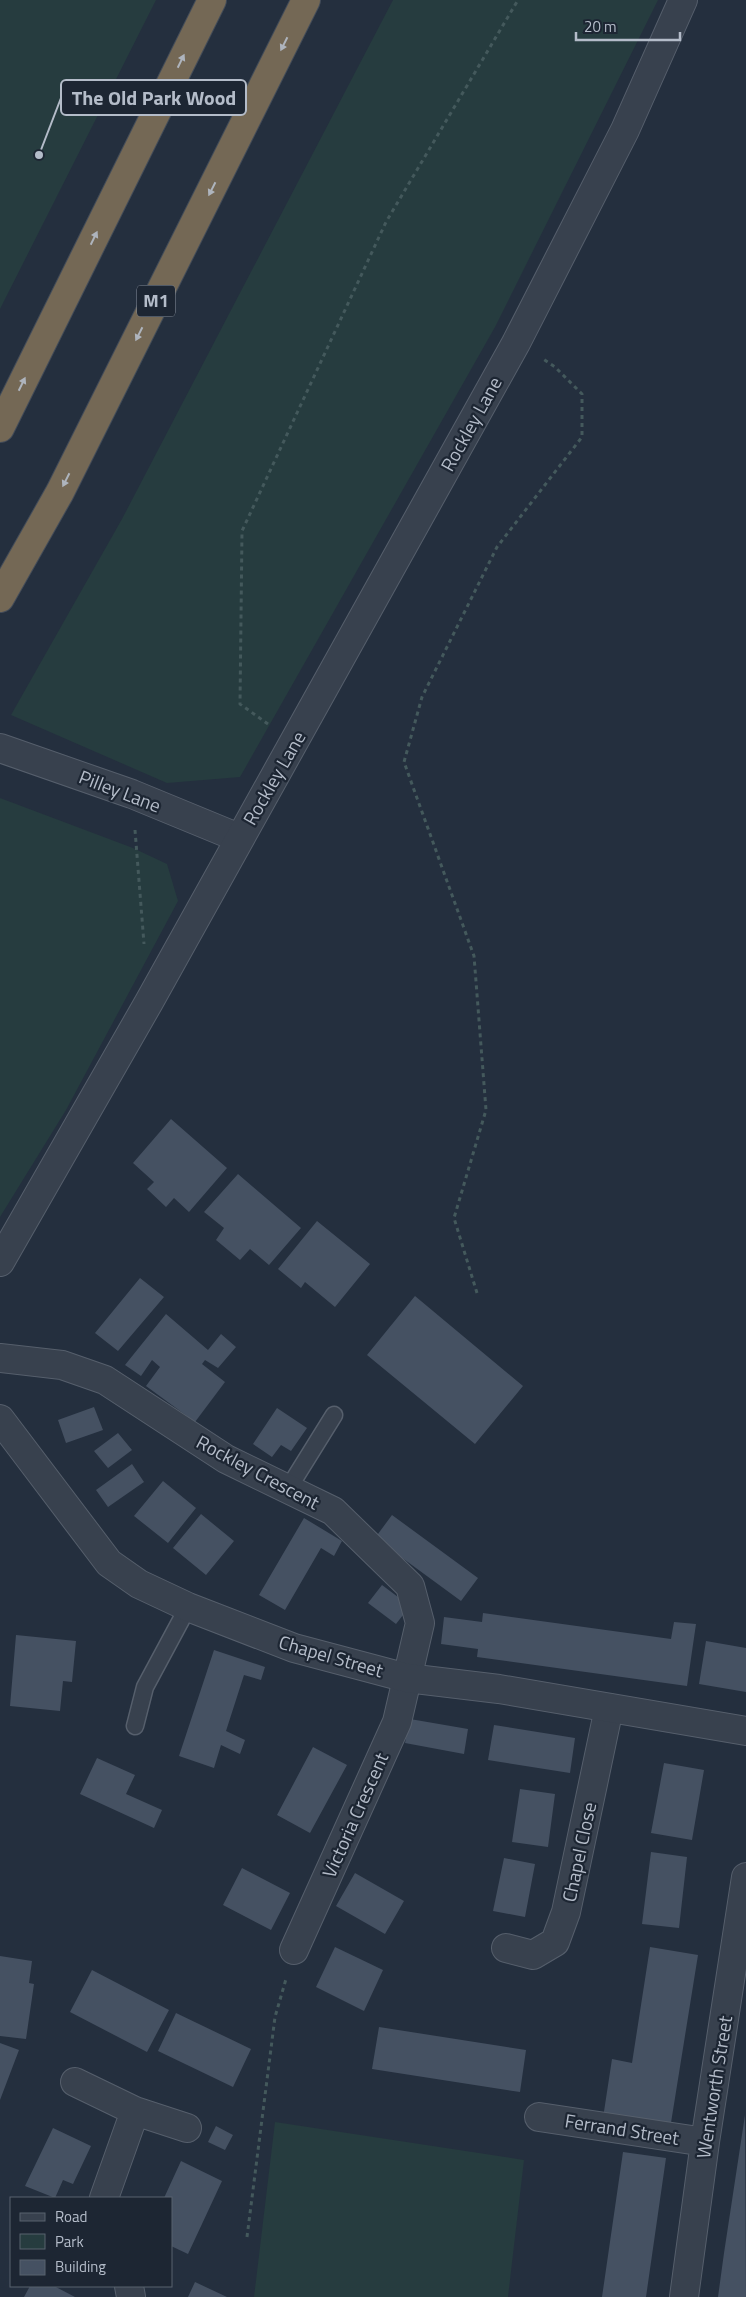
<svg xmlns="http://www.w3.org/2000/svg" width="746" height="2297" viewBox="0 0 746 2297" font-family="'Titillium Web',sans-serif">
<style>
.green{fill:#263c3f}
.building{fill:#455162}
.lines{fill:none;stroke-linecap:round;stroke-linejoin:round}
.service-casing{stroke:#565f6c;stroke-width:19}
.minor-casing{stroke:#565f6c;stroke-width:30}
.tertiary-casing{stroke:#565f6c;stroke-width:30}
.motorway-casing{stroke:#434c59;stroke-width:30}
.path{stroke:#44595c;stroke-width:3;stroke-dasharray:4 4;stroke-linecap:butt}
.service{stroke:#38414e;stroke-width:16}
.minor{stroke:#38414e;stroke-width:28}
.tertiary{stroke:#38414e;stroke-width:28}
.motorway{stroke:#746855;stroke-width:28}
.oneway{fill:#aeb4bd}
.labels{text-anchor:middle;stroke-width:4.5;stroke-linejoin:round;paint-order:stroke}
.shield{fill:#1d2633;stroke:#878f9c;stroke-width:1}
.shield-label{font-size:18px;font-weight:bold;fill:#b4bcc9}
.street-label{font-size:19px;fill:#b4bcc9;stroke:#1d2633}
.leader{fill:none;stroke:#b4bcc9;stroke-width:2}
.callout-dot{fill:#b4bcc9;stroke:#1d2633;stroke-width:2}
.callout{fill:#1d2633;stroke:#b4bcc9;stroke-width:2}
.callout-label{font-size:20px;text-anchor:middle;font-weight:bold;fill:#b4bcc9}
</style>
<rect width="100%" height="100%" fill="#242f3e"/>
<path class="green" d="M0,0H156L0,309Z
M393,0H658L495,327L240,777L167,783L11,715L122,519Z
M0,798L133,848L167,864L178,901L66,1110L0,1217Z
M275,2122L524,2160L508,2297H254Z"/>
<path class="building" d="M171,1119L227,1168L189,1212L174,1198L166,1207L147,1189L154,1182L133,1163Z
M238,1174L301,1228L269,1265L250,1249L240,1260L216,1240L224,1228L204,1212Z
M317,1221L370,1264L335,1307L305,1282L301,1288L278,1269Z
M140,1278L164,1297L118,1351L95,1333Z
M415,1296L523,1386L475,1444L367,1355Z
M166,1314L208,1350L221,1334L236,1347L218,1368L205,1360L202,1364L225,1382L195,1422L146,1386L160,1367L152,1360L141,1376L125,1365Z
M94,1407L103,1430L66,1443L58,1420Z
M277,1408L307,1428L291,1451L281,1445L272,1457L253,1444Z
M118,1433L132,1450L108,1468L94,1451Z
M132,1464L144,1482L108,1507L96,1490Z
M163,1481L196,1508L168,1543L134,1516Z
M201,1514L234,1541L206,1575L173,1548Z
M392,1515L478,1578L461,1601L375,1538Z
M304,1518L342,1541L334,1556L321,1548L285,1610L259,1595Z
M382,1585L410,1606L396,1624L368,1603Z
M483,1613L671,1639L674,1622L696,1624L687,1686L477,1657L478,1649L441,1644L444,1617L482,1622Z
M16,1635L76,1641L72,1682L63,1681L60,1711L10,1706Z
M706,1641L746,1648V1692L699,1684Z
M214,1650L265,1667L261,1680L244,1675L226,1731L245,1740L240,1754L221,1745L214,1768L179,1756Z
M410,1719L468,1729L464,1754L405,1743Z
M494,1725L575,1738L570,1773L488,1760Z
M313,1747L347,1765L310,1833L277,1815Z
M97,1758L135,1775L126,1794L162,1810L154,1828L80,1794Z
M664,1763L704,1770L692,1840L651,1833Z
M520,1789L555,1794L548,1847L512,1842Z
M651,1852L687,1857L679,1928L642,1924Z
M504,1858L535,1864L525,1917L493,1911Z
M242,1868L290,1893L271,1930L223,1905Z
M355,1873L404,1901L385,1934L336,1906Z
M335,1947L383,1970L364,2011L316,1987Z
M650,1947L698,1955L670,2129L603,2118L612,2059L632,2063Z
M0,1956L32,1961L29,1983L34,1984L26,2039L0,2036Z
M92,1970L169,2010L147,2052L70,2012Z
M176,2013L251,2049L233,2087L158,2051Z
M379,2027L526,2050L520,2092L372,2069Z
M0,2043L19,2050L0,2100Z
M745,2115L746,2297H718L724,2253Z
M216,2126L233,2135L225,2150L208,2142Z
M53,2128L91,2146L73,2184L63,2180L55,2198L25,2186Z
M623,2152L666,2158L646,2297H602Z
M181,2161L222,2181L188,2254L171,2246V2198H164Z
M195,2282L227,2297H188Z
M30,2286H54L75,2297H24Z"/>
<g class="lines">
<defs>
<path id="service" d="M288,1489L334,1415
M135,1726L145,1687L188,1607"/>
<path id="minor" d="M0,748L132,794L239,838
M0,1358L62,1365L105,1380L226,1459L333,1511L410,1586L420,1623L397,1722L294,1950
M506,1948L533,1955L555,1942L566,1912L609,1708
M75,2082L135,2111L187,2128
M539,2117L705,2142
M104,2198L135,2111
M129,2286L131,2297
M684,2297L705,2142L746,1877"/>
<path id="tertiary" d="M0,1262L149,1002L516,343L625,130L683,0
M0,1419L109,1563L139,1584L188,1607L294,1648L407,1678L499,1689L746,1731"/>
<path id="motorway" d="M0,428L212,0
M0,598L60,492L306,0"/>
</defs>
<use href="#service" class="service-casing"/>
<use href="#minor" class="minor-casing"/>
<use href="#tertiary" class="tertiary-casing"/>
<use href="#motorway" class="motorway-casing"/>
<path class="path" d="M268,724L240,704L242,531L386,222L518,0
M135,830L144,944
M477,1293L454,1218L486,1110L474,956L404,762L422,697L497,547L582,437V394L555,367L543,359
M247,2237L275,2017L286,1979"/>
<use href="#service" class="service"/>
<use href="#minor" class="minor"/>
<use href="#tertiary" class="tertiary"/>
<use href="#motorway" class="motorway"/>
</g>
<defs><path id="oneway-solid" d="M-6-.8H1V-3.2L6.5 0L1 3.2V.8H-6Z" transform="scale(1.25)"/></defs>
<g class="oneway">
<use href="#oneway-solid" transform="translate(284 44) rotate(117)"/>
<use href="#oneway-solid" transform="translate(181 61) rotate(-64)"/>
<use href="#oneway-solid" transform="translate(212 189) rotate(117)"/>
<use href="#oneway-solid" transform="translate(94 238) rotate(-64)"/>
<use href="#oneway-solid" transform="translate(139 334) rotate(117)"/>
<use href="#oneway-solid" transform="translate(22 384) rotate(-64)"/>
<use href="#oneway-solid" transform="translate(66 480) rotate(117)"/>
</g>
<g class="labels">
<rect class="shield" x="137" y="285.5" width="38" height="31" rx="4"/>
<g class="shield-label">
<text x="156" y="307">M1</text>
</g>
<g class="street-label">
<text transform="translate(471 424) rotate(-61)" y="7">Rockley Lane</text>
<text transform="translate(274 778) rotate(-60)" y="7">Rockley Lane</text>
<text transform="translate(120 791) rotate(21)" y="7">Pilley Lane</text>
<text transform="translate(258 1472) rotate(28)" y="7">Rockley Crescent</text>
<text transform="translate(331 1656) rotate(16)" y="7">Chapel Street</text>
<text transform="translate(355 1815) rotate(-66)" y="7">Victoria Crescent</text>
<text transform="translate(579 1852) rotate(-78)" y="7">Chapel Close</text>
<text transform="translate(714 2087) rotate(-81)" y="7">Wentworth Street</text>
<text transform="translate(622 2129) rotate(9)" y="7">Ferrand Street</text>
</g>
</g>
<path class="leader" d="M39 155L61 98"/>
<circle class="callout-dot" cx="39" cy="155" r="5"/>
<rect class="callout" x="61" y="80" width="185" height="35" rx="5"/>
<g class="callout-label">
<text x="154" y="105">The Old Park Wood</text>
</g>
<rect x="10" y="2197" width="162" height="90" fill="#1d2633" stroke="#59626f"/>
<rect x="20" y="2213" width="25" height="8" fill="#38414e" stroke="#59626f"/>
<text x="55" y="2222" font-size="15" fill="#b4bcc9">Road</text>
<rect x="20" y="2234" width="25" height="15" fill="#263c3f" stroke="#59626f"/>
<text x="55" y="2247" font-size="15" fill="#b4bcc9">Park</text>
<rect x="20" y="2260" width="25" height="15" fill="#455162" stroke="#59626f"/>
<text x="55" y="2272" font-size="15" fill="#b4bcc9">Building</text>
<path d="M576 32v8h104v-8" fill="none" stroke="#b4bcc9" stroke-width="2.5"/>
<text x="584" y="32" font-size="15" fill="#b4bcc9" stroke="#1d2633" stroke-width="4" paint-order="stroke">20 m</text>
</svg>
